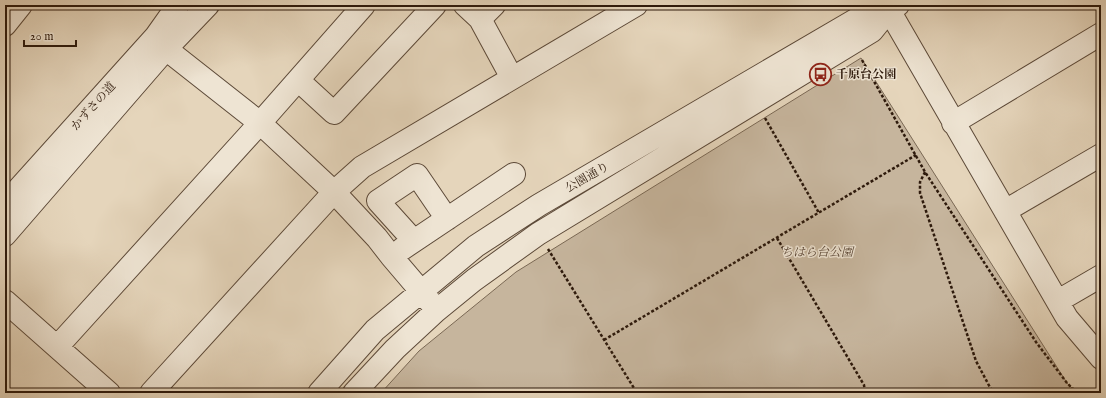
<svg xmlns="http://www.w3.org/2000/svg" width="1106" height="398" viewBox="0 0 1106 398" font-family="'IM FELL English','Noto Serif JP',serif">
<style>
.green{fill:#c6b59d;stroke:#7a6854}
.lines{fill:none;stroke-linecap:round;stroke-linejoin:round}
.minor-casing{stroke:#5c4938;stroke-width:24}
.path{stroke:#2e1a0c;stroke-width:2.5;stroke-dasharray:3 2;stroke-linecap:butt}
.minor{stroke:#eee4d3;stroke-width:22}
.labels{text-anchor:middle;stroke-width:3;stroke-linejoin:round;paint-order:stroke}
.poi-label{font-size:12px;font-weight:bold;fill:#2e1a0c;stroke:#eee4d3;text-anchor:start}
.street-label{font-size:12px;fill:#2e1a0c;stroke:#eee4d3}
.park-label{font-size:12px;font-style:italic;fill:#5c4838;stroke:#eee4d3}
</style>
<rect width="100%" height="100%" fill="#e5d5bb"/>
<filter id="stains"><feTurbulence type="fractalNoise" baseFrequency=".005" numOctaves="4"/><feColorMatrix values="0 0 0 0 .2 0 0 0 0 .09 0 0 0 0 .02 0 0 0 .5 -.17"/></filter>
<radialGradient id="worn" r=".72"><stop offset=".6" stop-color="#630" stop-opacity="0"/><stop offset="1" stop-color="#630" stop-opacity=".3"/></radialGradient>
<path class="green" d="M861,58L1067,383L1077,393H381L419,351L516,272Z"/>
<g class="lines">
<defs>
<path id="minor" d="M465,5L480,19L512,78
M886,5L1067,318L1101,358
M480,19L494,5
M5,25L21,5
M166,49L260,123L334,192L377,238L391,256L431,303
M298,80L334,113L435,5
M953,123L1101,34
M5,204L156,36L178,5
M1005,211L1101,155
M5,235L166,49L208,5
M414,241L378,201L417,175L447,219
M402,249L514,174
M5,301L109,393
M1058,301L1101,276
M57,347L260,123L364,5
M151,393L334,192L362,167L636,5
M319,393L375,330L476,246L539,205L862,16L889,10L898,5
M354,393L395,349L436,311L474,280L538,234L872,31L889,10"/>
</defs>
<use href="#minor" class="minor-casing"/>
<path class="path" d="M862,60L925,172L1036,342L1067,383L1077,393
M765,118L819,213
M925,172L920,182V193L976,361L993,393
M777,238L864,385L865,393
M548,249L637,393
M604,340L916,155"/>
<use href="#minor" class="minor"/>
</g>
<defs>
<symbol id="bus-ring" viewBox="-11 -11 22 22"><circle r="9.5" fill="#eee4d3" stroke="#8f2418" stroke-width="1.5"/><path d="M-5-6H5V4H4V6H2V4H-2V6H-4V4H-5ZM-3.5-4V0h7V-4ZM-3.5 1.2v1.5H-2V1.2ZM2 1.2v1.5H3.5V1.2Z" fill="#8f2418"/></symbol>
</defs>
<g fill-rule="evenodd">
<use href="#bus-ring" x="808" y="62" width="25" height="25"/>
</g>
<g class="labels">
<g class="poi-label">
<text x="836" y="78">千原台公園</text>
</g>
<g class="street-label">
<text transform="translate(93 106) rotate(-48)" y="4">かずさの道</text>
<text transform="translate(587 177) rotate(-30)" y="4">公園通り</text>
</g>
<g class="park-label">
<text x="817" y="256">ちはら台公園</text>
</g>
</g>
<rect width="1106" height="398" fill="none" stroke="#e5d5bb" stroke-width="20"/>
<rect x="6" y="6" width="1094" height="386" fill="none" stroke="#2e1a0c" stroke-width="2"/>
<rect x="10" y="10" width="1086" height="378" fill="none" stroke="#2e1a0c"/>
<path d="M24 40v6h52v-6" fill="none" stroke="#2e1a0c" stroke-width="2"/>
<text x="30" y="40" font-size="12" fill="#2e1a0c" stroke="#eee4d3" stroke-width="3" paint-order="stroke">20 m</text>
<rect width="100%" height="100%" filter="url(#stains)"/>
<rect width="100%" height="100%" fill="url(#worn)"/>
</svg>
